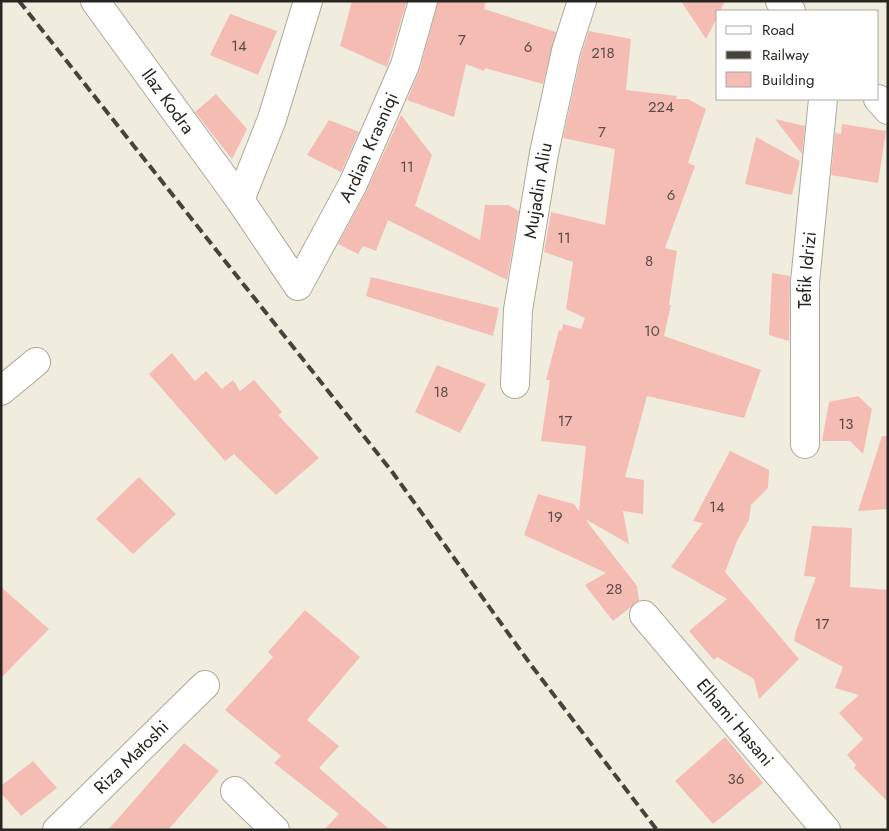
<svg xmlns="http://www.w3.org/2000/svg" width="889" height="831" viewBox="0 0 889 831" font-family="Jost,sans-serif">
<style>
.building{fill:#f5bcb4}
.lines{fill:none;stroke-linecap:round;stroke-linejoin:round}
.minor-casing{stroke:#ada99b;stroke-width:30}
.minor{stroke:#fff;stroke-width:28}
.rail{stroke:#44433c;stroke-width:4;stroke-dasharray:10 5;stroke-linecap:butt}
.labels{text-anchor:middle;stroke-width:5;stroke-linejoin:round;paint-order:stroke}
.number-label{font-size:15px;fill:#5a4c45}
.street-label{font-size:18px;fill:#272620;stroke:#fff}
</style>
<rect width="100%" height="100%" fill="#f1edde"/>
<path class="building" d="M352,1H407L387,67L340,46Z
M438,1H486L484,9L556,32L543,84L485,68L484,71L466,64L454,117L407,100L420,69Z
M681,1H725L720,11H718V16L706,39Z
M230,14L277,31L258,75L210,55Z
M589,31L631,39L626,90L677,96L676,99H688L706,109L688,163L695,166L665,248L677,251L669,305H671L664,336L761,370L744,418L647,396L625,477L644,480L643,514L623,511L629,544L585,519L637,586L639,601L613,621L585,585L606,573L524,535L538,494L574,504L579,511L586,446L541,441L550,380H546L559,330L562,331L563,324L581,329L585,318L566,309L573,262L544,252L551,212L605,225L615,149L563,138L581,55Z
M216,94L247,129L232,159L195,112Z
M401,115L432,155L415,206L480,240L485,205H508L519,211L507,280L388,220L376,251L363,246L358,254L338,244L367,190Z
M775,119L805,126L802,154Z
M329,120L359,132L341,172L307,155Z
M842,124L886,131L878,183L831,175L835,133L841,134Z
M756,137L800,161L792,195L745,184Z
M772,273L790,276L789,341L769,335Z
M371,277L499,308L493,336L366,296Z
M172,353L195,381L206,371L222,389L233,380L240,391L254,380L282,412L278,415L319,458L276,495L234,454L225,461L149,374Z
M437,365L486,384L460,433L415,412Z
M858,396L872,409L863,454L850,441H822L829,402Z
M882,436H888V509L858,511Z
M730,451L769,470L768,488L751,505L749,520L738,539L725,572L799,659L759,699L754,679L717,657L714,660L689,631L727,599L671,567L703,523L693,521Z
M139,477L176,514L133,554L96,519Z
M812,526L852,528L850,587L888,590V802L854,768L856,765L847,755L863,739L839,713L859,695L835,688L843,667L794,641L796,631L816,577L804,576Z
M1,587L49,629L1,678Z
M305,610L360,657L307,720L339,746L319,768L390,830H324L339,814L274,763L281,756L225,710L273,657L268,652Z
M725,737L763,783L713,824L675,781Z
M184,743L219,771L168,830H108Z
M33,761L57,788L21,816L1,793V786Z"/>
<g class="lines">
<defs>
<g id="minor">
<path id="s1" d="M95,1L240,200"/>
<path id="s2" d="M308,1L272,119L240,200L298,286L353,184L405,65L423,1"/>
<path d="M780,1L791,11"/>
<path d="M878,99L888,110"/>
<path id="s3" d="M515,384L518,310L544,153L566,51L582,1"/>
<path d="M1,391L36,362"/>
<path id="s4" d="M805,444V282L823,99"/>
<path id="s5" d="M644,615L826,830"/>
<path d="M235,791L275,830"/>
<path id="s6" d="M57,830L205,685"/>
</g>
</defs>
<use href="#minor" class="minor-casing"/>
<use href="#minor" class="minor"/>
<path class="rail" d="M19,1L393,473L531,665L657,830"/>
</g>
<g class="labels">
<g class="number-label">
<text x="462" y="45">7</text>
<text x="239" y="51">14</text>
<text x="528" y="52">6</text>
<text x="603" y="58">218</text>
<text x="661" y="112">224</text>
<text x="602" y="137">7</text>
<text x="407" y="172">11</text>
<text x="671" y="200">6</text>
<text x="564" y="243">11</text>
<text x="649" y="266">8</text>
<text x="652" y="336">10</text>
<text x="441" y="397">18</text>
<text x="565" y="426">17</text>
<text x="846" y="429">13</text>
<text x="717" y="512">14</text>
<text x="555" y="522">19</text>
<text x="614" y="594">28</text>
<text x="822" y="629">17</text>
<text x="736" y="784">36</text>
</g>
<g class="street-label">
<text dy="6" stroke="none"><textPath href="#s1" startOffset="124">Ilaz Kodra</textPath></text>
<text dy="6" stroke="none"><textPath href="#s2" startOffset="470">Ardian Krasniqi</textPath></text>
<text dy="6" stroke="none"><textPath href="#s3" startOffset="195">Mujadin Aliu</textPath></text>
<text dy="6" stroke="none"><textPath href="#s4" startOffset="174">Tefik Idrizi</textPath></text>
<text dy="6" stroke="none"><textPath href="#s5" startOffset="141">Elhami Hasani</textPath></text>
<text dy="6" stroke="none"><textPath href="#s6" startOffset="104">Riza Matoshi</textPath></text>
</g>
</g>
<rect width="889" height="831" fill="none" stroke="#272620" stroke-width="5"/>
<rect x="716" y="10" width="162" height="90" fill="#ffffff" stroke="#a9a8a6"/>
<rect x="726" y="26" width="25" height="8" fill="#ffffff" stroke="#a9a8a6"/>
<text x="762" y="35" font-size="15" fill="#272620">Road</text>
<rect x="726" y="51" width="25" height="8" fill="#44433c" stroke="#a9a8a6"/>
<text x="762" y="60" font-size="15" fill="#272620">Railway</text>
<rect x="726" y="72" width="25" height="15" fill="#f5bcb4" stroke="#a9a8a6"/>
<text x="762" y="85" font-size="15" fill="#272620">Building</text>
</svg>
